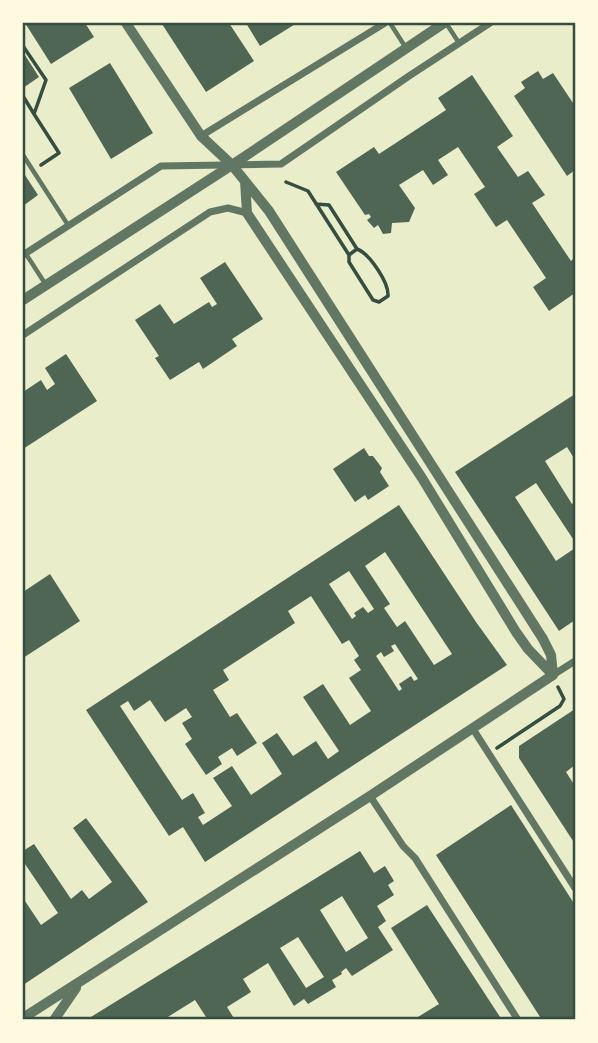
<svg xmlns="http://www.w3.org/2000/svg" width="598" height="1043" viewBox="0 0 598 1043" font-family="Karla,sans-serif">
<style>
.building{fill:#4f6655;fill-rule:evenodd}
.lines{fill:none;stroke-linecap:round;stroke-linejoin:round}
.path{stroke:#344e41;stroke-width:3.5}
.service{stroke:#617663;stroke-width:4.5}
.minor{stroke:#617663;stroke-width:7}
.tertiary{stroke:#617663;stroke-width:10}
.neatline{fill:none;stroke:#344e41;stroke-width:2.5}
</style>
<rect width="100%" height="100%" fill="#e9edc9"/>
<path class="building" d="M25,23H85L94,37L51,64Z
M163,23H229L254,61L206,92L162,24Z
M246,23H297L260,46Z
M23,52L39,77L23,88Z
M110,63L153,133L111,159L69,88Z
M538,71L543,79L553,73L575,106V170L567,176L514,96L525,88L521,82Z
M472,75L513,136L497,147L518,177L528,171L545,195L532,203L571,261L575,257V293L549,311L533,287L546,278L507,220L496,227L474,194L485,187L458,147L438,160L448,175L433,185L423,170L399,185L415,208L409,222L392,223L391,233L383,234L378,225L374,228L367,220L371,217L369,214L365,215L336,172L374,147L379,154L446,110L438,98Z
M23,172L38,195L23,206Z
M225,262L263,319L232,339L237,346L203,369L199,362L170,380L155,358L159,356L135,320L160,304L174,324L209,302L212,307L217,304L200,278Z
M66,354L97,401L23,449V392L41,380L47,390L55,384L45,368Z
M575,394V460L567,447L545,461L572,504L575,502V542L536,483L515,497L556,561L575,548V620L559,631L455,472Z
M364,448L369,456H373L382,468L380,472L389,486L368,500L365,495L355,502L333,469Z
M399,505L476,622L507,665L205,862L183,827L169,836L86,710ZM385,552L452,654L434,665L405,621L397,627L384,608L390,604L365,566ZM349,571L374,609L368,613L363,607L354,613L356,616L352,619L329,584ZM311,596L342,644L349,640L359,656L354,660L361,670L349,678L371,711L350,725L323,684L303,697L339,751L328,759L316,741L293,756L277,733L262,743L282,774L251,795L232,766L213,778L232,806L203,825L198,817L205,813L193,793L182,800L120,706L128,701L134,711L150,700L165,722L186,708L192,717L182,723L192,739L185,744L206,775L222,764L218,757L232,748L237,756L257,743L237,713L230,717L213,690L229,680L223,670L295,623L288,611ZM395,644L418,679L414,681L411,676L399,684L402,689L399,691L376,656L381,652L384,657L394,651L391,646Z
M50,574L80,621L23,658V592Z
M575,709V765L566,772L575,786V844L519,758V746Z
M511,805L575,905V1020H542L436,855Z
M86,818L148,902L23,985V898L41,925L58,913L23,861V851L34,844L71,899L82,890L89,899L112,882L73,828Z
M360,851L374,873L385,866L394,881L388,885L394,895L377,906L386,921L378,927L393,950L352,976L346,968L341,972L342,974L332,980L336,987L308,1004L304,999L294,1006L268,963L243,979L251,992L227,1007L235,1020H208L195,1000L163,1020H86ZM342,896L368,938L346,952L320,910ZM298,937L324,977L306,988L280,948Z
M427,905L502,1020H413L439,1004L391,928Z"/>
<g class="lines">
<path class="path" d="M23,46L46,80L34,114L59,153L41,165
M23,96L34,114
M286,182L308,191L349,255
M316,204L329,205L357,249C370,254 389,283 388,296L379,302L373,300L349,262V255L357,249
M497,748L560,706L564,699L558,687"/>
<path class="service" d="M390,23L406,48
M446,23L459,43
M23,155L68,225
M26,254L46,285"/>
<path class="minor" d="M201,136L385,23
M23,255L161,166L281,164L409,76L490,23
M23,335L210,212L228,208L247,213
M553,675L575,661
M473,729L575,888
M370,796L403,846L415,858L518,1020"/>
<path class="tertiary" d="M126,23L201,136L232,165L269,211L543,639L551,655L553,675
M245,181L247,213L422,478L516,632L528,649L553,675
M23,300L232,165L444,23
M23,1018L370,796L553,675
M54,1020L76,988"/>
</g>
<rect width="598" height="1043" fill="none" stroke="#fefae0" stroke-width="49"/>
<rect x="24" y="24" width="550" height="994" class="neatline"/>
</svg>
